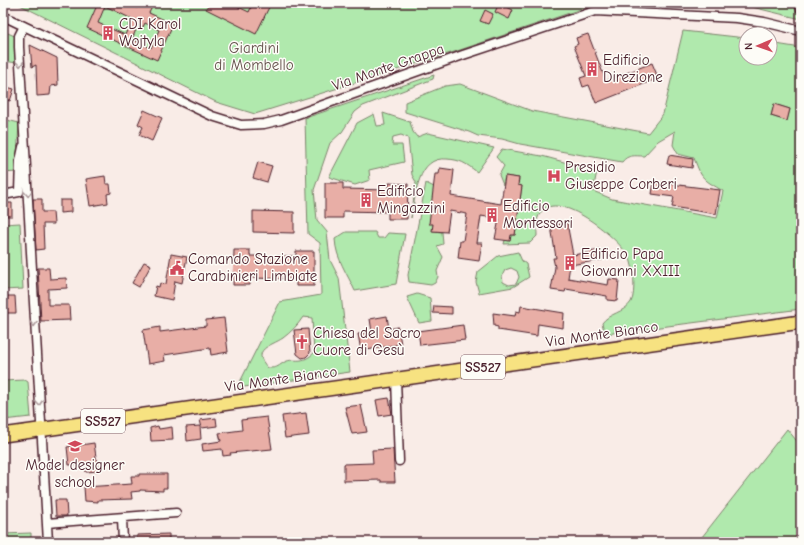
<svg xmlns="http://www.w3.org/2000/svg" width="804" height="545" viewBox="0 0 804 545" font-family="'Comic Neue',sans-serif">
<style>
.green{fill:#b0e9ad;stroke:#7d846c;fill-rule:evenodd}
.building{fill:#e8aea6;stroke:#4a1f2b;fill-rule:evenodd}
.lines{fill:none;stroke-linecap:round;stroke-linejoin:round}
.pedestrian-casing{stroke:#4a1f2b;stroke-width:9}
.minor-casing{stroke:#4a1f2b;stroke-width:11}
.primary-casing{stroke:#4a1f2b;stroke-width:16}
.pedestrian{stroke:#fdfcf7;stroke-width:6}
.minor{stroke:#fdfcf7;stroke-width:8}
.primary{stroke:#f7e281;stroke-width:13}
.oneway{stroke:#ac999b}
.labels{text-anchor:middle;stroke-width:3;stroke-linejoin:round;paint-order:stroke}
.shield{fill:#fdfcf7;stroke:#806168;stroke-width:1}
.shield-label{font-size:14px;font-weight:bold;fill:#4a1f2b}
.poi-label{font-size:15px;fill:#4a1f2b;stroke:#fdfcf7;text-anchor:start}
.park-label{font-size:15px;fill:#64524c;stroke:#fdfcf7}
.street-label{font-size:15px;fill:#4a1f2b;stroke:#fdfcf7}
</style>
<rect width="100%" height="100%" fill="#f9ece7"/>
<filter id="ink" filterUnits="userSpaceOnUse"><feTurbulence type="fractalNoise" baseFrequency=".025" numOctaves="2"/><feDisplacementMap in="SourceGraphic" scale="8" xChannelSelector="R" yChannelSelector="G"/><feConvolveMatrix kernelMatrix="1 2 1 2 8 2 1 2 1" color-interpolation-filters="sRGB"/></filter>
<g filter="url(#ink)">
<path class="green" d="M16,3H599L454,52L255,114L216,102Z
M635,3H801V19L752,7Z
M3,31L17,37L18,63L3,61Z
M683,31L746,38V58H770V43L801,48V309L605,334L602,323C609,313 624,313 631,302C636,294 634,265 629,257C619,239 563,192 543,210C535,217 537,227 537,236L530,243L504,244L505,240L510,241L511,235H515L522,186L518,185L519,178L505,176L503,185L499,175L504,166L496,157L502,149L542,156L597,171L593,191L612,199L717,218L723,191C703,179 702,180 694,158L678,154L673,145L675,131L658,141L644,156C635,156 628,154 622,162L520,144L502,139L478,136L469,132L405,112V102L445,86L460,84L532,111L648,133L663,114ZM774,104L790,109L787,121L771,116Z
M434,75L433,79L363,106L355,112L342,132L330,143L314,190L317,220L327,232L330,260L339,278L350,372L237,388L280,302L321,295L320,243L308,234L305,118ZM303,317L312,318L314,353C300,366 294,356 283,363C277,367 277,368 268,368C250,349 271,346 283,338C291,332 298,325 303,317Z
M383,113L410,122L413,132L417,137L428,133L494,148L477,172C465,163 461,160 447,159C417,156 416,196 411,218L416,182L412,175L408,138L401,135L393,137L392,145H402L404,162L369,170L370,180L355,185L329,177L357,123L374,114L377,126L385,125Z
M3,119L19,123L16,172L3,173Z
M426,183L434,187L433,231L442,232L443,244L437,246L443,257L437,271L438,277L435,283L431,285L409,282L408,275Z
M20,223L23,289L3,290V224Z
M346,232H375L378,238H384L388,233L405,234L396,284L355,291C347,273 336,259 335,239Z
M518,252L522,261L526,264L529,277L513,287L479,293L476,282L478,272L498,256ZM511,268L517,271L519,277L516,284L509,285L503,282L502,276L505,270Z
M417,294L430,298L432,321L419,323L407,297Z
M25,380L28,382L31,417L3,420V381Z
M787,429L801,446V542H698Z
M31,533V542H3V534Z"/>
<path class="building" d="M98,3H127L137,8L139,3H154L149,13L173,24L157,60L87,28ZM105,6L132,19L125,35L98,23ZM145,23L159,30L151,48L132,39L138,25L143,27Z
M209,3H230L249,12L253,3H271L256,34L206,9Z
M499,3L513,10L509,19L495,12Z
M485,10L493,14L488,24L480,21Z
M588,34L606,81L652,63L657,75L652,77L654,80L596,103L589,85L583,87L580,78L586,76L574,46L578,44L576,38Z
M30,45L57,58L58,85L51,86L50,95L37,96L36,65L32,67Z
M3,86L14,89L10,101L3,99Z
M774,104L790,109L787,121L771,116Z
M144,110L162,118L152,141L139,135L143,127L138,124Z
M669,155L693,159L692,168L667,164Z
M258,162L272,166L267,182L253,178Z
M440,168L454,170L451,196L501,204L505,176L519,178L518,185L522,186L515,235H511L510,241L495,239L499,219L481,216L477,243H482L479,261L458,258L460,241H463L467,214L450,211L447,232L432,231L433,224H429L435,174H439Z
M105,176L106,184H110L111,193L107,194L108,203L90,206L86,179Z
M654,182L720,190L716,214L672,207L674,197L652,194Z
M325,183H343V189L389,190V183L408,184L407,219H388V212L343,211V218H325Z
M33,199H42V212H53L54,224H43L44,249L36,250Z
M60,200H71V212L60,213Z
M3,203H12V216H3Z
M253,211L294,212V233L253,232Z
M567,223L573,255L600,250L602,260L570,265L568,278L608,285L609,279L619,280L617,301L607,300V296L566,289L565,292L551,290L555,267L553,258H556L551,226Z
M234,250H250V256H296V251H314V286H296V279L250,278V285H233Z
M171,254L187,257L182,283L175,281L172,300L154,296L156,286L159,287L160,283L166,284Z
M144,262L151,265L139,287L132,283Z
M38,268H49L50,279L66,278L67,288L48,289V305H69L70,320L41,321Z
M3,296H15L16,313H3Z
M434,306L452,307V314L433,313Z
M521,306L564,313L563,328L538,324L537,336L498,330V327L494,326L493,313L515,316L516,311L520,312Z
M387,316L389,329L398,327L401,344L361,351L358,334L372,332L370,319Z
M224,318L228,352L211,355L210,348L164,355L165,361L148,364L143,330L160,327V332L206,326V320Z
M463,325L465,340L420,345L418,331Z
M308,329L310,353L306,357L302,358L297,354L294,330Z
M389,398L392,414L379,416L376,400Z
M361,405L367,432L352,434L345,407Z
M306,413L309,435L285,438L282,416Z
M267,417L272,449L230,453L231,455L223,456L222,449L203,451L202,444L221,441L219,433L242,430L241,420Z
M216,418L217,426L202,428L200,420Z
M158,426L159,429L172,427L173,440L151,441L150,428Z
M200,426L201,439L187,441L186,427Z
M94,443L98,471L86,472L85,468L82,469L81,464L69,465L67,447Z
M393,449L395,482H381V480L344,481V464L373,463L372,450Z
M139,474H167V488H163V491L140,490V491L131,492L132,499L98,500V502L85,501L84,487L132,484L131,476H139Z
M55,500H66L67,516H56Z
M169,534V542H137V535Z"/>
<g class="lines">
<defs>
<path id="pedestrian" d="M798,3L800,9"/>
<path id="minor" d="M3,16L212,116L241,125L264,124L281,120L463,55L595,11L737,18L764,22L801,31
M24,26L19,36V47L48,542
M3,195L19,192L20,161L23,147
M396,379L399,461
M122,518L123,542
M47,523L176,513"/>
<path id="primary" d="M3,435L801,322"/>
</defs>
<use href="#pedestrian" class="pedestrian-casing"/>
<use href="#minor" class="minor-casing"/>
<use href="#primary" class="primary-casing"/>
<use href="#pedestrian" class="pedestrian"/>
<use href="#minor" class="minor"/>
<use href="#primary" class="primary"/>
</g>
<defs><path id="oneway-chevron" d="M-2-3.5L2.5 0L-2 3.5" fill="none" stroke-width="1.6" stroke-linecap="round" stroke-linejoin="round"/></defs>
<g class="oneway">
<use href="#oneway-chevron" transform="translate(20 64) rotate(86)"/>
<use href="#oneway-chevron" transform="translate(28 194) rotate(87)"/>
<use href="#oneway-chevron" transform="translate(34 324) rotate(87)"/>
<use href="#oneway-chevron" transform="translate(39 403) rotate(86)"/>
</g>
</g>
<defs>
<symbol id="building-bare" viewBox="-9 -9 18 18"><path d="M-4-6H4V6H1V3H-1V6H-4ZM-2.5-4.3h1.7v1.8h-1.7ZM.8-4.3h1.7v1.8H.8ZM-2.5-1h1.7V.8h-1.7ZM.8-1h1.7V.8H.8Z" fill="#d1495b" stroke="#fdfcf7" stroke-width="2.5" paint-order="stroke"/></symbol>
<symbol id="hospital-bare" viewBox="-9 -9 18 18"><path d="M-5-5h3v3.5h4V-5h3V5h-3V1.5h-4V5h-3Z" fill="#d1495b" stroke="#fdfcf7" stroke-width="2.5" paint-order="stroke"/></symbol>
<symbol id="civic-bare" viewBox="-9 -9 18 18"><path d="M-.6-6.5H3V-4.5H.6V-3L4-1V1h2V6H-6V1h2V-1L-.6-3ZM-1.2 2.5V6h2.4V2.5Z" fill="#d1495b" stroke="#fdfcf7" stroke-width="2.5" paint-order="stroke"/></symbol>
<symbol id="church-bare" viewBox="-9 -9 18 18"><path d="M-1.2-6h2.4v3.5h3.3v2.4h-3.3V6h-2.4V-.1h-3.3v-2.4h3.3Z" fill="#d1495b" stroke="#fdfcf7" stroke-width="2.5" paint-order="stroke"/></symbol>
<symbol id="school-bare" viewBox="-9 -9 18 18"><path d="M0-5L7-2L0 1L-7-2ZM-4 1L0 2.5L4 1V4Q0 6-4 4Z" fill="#d1495b" stroke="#fdfcf7" stroke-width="2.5" paint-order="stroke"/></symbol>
</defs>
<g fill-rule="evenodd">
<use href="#building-bare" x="98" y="23" width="20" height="20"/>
<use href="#building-bare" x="582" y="59" width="20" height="20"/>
<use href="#hospital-bare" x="544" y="166" width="20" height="20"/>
<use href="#building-bare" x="356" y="190" width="20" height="20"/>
<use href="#building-bare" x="482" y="205" width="20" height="20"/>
<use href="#building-bare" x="560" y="253" width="20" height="20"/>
<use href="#civic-bare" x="167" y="258" width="20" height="20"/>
<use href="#church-bare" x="292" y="332" width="20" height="20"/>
<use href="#school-bare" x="65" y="436" width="20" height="20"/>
</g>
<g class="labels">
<g class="shield">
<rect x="461" y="355" width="44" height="24" rx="3"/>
<rect x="81" y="409" width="44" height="24" rx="3"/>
</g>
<g class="shield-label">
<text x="483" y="372">SS527</text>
<text x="103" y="426">SS527</text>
</g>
<g class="poi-label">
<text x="119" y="29">CDI Karol<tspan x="119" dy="17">Wojtyla</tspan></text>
<text x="603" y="65">Edificio<tspan x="603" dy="17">Direzione</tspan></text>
<text x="565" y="172">Presidio<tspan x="565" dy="17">Giuseppe Corberi</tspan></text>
<text x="377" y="196">Edificio<tspan x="377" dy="17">Mingazzini</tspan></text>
<text x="503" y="211">Edificio<tspan x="503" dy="17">Montessori</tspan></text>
<text x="581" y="259">Edificio Papa<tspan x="581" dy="17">Giovanni XXIII</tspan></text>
<text x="188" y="264">Comando Stazione<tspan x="188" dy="17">Carabinieri Limbiate</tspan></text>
<text x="313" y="338">Chiesa del Sacro<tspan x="313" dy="17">Cuore di Gesù</tspan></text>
<text x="75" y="470" text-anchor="middle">Model designer<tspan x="75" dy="17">school</tspan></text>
</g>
<g class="park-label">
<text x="254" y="53">Giardini<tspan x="254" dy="17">di Mombello</tspan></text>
</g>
<g class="street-label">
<text transform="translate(388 67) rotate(-19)" y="5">Via Monte Grappa</text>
<text transform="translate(602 334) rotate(-8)" y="5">Via Monte Bianco</text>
<text transform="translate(281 379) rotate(-8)" y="5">Via Monte Bianco</text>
</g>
</g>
<rect width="804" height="545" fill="none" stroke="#fdfcf7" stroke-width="16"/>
<rect x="8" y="8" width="788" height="529" fill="none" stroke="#4a1f2b" stroke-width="1.5" filter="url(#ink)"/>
<g transform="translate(758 46) rotate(268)"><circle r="19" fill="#fdfcf7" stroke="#b5a4a5"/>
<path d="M0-3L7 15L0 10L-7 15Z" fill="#d1495b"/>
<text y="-6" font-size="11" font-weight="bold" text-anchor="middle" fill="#4a1f2b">N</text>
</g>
</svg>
